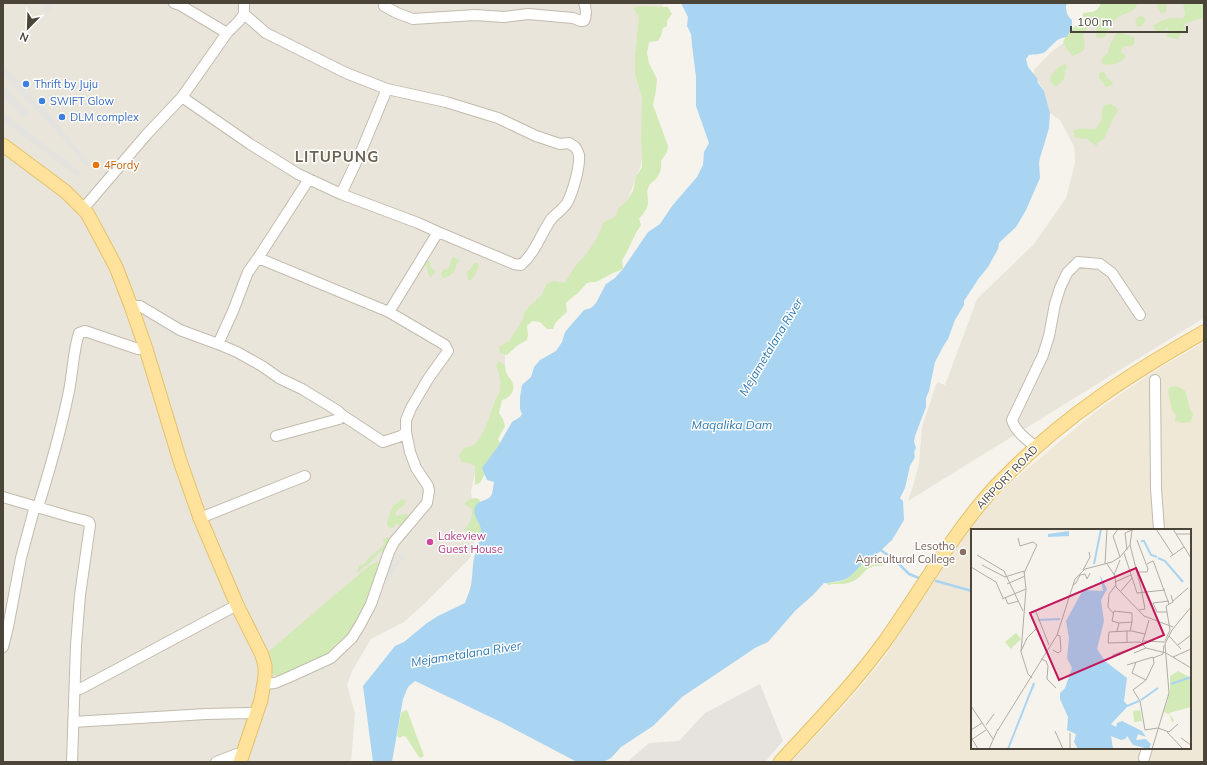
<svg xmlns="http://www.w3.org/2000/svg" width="1207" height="765" viewBox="0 0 1207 765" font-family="Mulish,sans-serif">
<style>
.residential{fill:#eae5da}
.industrial{fill:#e6e2dd}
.education{fill:#efe8d6;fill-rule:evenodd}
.green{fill:#d2eab5}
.parking{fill:#e5e3e0}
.water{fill:#a9d4f2}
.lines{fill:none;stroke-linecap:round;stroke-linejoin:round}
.stream{stroke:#a9d4f2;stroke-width:2.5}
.minor-casing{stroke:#c2bbae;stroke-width:12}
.major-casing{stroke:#e6c16a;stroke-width:15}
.minor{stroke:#fff;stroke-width:10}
.major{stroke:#ffe39c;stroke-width:13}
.shop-dot{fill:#3f7fe0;stroke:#fff;stroke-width:1.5}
.food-dot{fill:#e8710a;stroke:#fff;stroke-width:1.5}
.hotel-dot{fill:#d1479c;stroke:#fff;stroke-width:1.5}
.education-dot{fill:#8d6e63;stroke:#fff;stroke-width:1.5}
.labels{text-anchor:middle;stroke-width:3;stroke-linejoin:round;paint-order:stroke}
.shop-label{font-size:11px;fill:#366cbe;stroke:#fff;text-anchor:start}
.food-label{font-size:11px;fill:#c56008;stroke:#fff;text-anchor:start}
.street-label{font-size:11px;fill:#4b4439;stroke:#fff}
.hotel-label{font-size:11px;fill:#b23c85;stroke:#fff;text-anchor:start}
.education-label{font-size:11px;fill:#785e54;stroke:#fff;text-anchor:end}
.water-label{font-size:12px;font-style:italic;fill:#2e7ab2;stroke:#fff}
.district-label{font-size:15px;font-weight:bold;letter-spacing:1px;fill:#6e6250;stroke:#fff}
.inset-river{fill:none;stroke:#a9d4f2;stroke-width:2}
.inset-road{fill:none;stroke:#b2ada4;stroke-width:1}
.view{fill:#c2185b;fill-opacity:0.15;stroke:#c2185b;stroke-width:2}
.inset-edge{fill:none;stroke:#4b4439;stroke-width:2}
</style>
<rect width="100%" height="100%" fill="#f6f3ec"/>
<path class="residential" d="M3,3H664L657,17L647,25L638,77L646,122L641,165L628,199L615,223L552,304L529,318L505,351V382L478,459L471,491L475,527L474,542L470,558L422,606L404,622L371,639L352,671L347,685L355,713L351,762H3Z
M1119,3H1204V318L908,501L913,486L919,464L922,427L937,382L945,385L977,299L1034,244L1066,198L1075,163L1074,146L1060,120L1050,113L1044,91L1034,74V70L1051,52Z"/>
<path class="industrial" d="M44,3L54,4L50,14L41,11Z
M760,684L783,741L765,762H627L649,743L679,741L705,713Z"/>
<path class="education" d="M1204,342V762H791L844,706L880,663L971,525L1008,485L1096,411L1156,370ZM972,530H1190V748H972Z"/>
<path class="green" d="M1101,3H1138C1132,14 1130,11 1120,16C1115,19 1107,31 1105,37L1097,38L1095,32L1099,24L1095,21L1086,29L1083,35L1085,46L1083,51L1073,56L1068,51L1063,42C1067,34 1072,28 1080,23L1083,13C1093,11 1096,14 1101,3Z
M1158,3H1167L1166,12L1161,13L1157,4Z
M1183,3H1204V19L1201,18L1184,24L1186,30H1183L1178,39L1167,37L1168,27L1161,33L1155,30L1153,26C1164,19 1169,16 1183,19L1185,14Z
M639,6L668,7L672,14L667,21V26L663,28L661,36L658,41L649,42L647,53L649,63L657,79L656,90L653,105L668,146L667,152L661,161C662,168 660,174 656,179C654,181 650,183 649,186C646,192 648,196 648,202C648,209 643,214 639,219L641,225C633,236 630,249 622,260L623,269L613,273L596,282H591L587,283L578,293L569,300L566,303L567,312L556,322L553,329H547L540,322L532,321L527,326L528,335L527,340L518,345L507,355L500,353L499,347L509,341L523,319C523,308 536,302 542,294C545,289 544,284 551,282C555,280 559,282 563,283L566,281L576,265L587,253L597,238L604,222L615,217L619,208L626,202L633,191L636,177L642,167V150L641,141L642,98L635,74V57L639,17L635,11L634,8Z
M1142,16L1146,19L1141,27H1138L1135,21L1138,17Z
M1119,32C1124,34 1129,35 1134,37L1135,42L1132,46H1125L1122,49L1121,52L1126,56C1120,64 1110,67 1101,63L1102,58L1108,53L1109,47L1116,34Z
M1065,64L1067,67L1065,71L1064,80L1055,87L1051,82L1050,78C1054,72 1058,66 1065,64Z
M1104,72L1107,78L1113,82L1112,85L1106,87L1099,78V73Z
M1111,104L1116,107L1118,112L1114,117L1104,139L1097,143V146L1090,142L1087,138L1083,139L1075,137L1073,131C1082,126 1085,130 1095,129C1106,118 1099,116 1104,105Z
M453,257L460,260L457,263C455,271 452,276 444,278L442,277L441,274L443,270L449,268L451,260Z
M427,260L431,263L430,265L431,268L436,271L435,273L431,277L429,276L427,268L424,264Z
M474,263H477L479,265L476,274L471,280H468L467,272L470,270Z
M499,361C507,367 504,366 507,374C510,380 508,375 511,380C517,390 511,397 502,400L499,413L503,419L505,426L498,439L501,445L480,483L475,485V466L469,463L461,462L459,455L464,448C467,447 472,446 475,444C484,436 491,412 495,401C496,397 500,394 500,390C501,381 500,374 496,366Z
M1175,386C1189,390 1185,394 1189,405C1189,408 1191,411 1193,414L1191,422L1182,423L1175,421L1176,415L1172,410L1168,391L1170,387Z
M475,498L479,499L480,501L478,513L488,528L480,540L471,531H464C469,522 473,520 472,509L464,504L470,499Z
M402,499L405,500L406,502C404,507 398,508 395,513L397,516C401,515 404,512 408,515L402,525L396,524L393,528L388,527L387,522L393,506Z
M387,537L392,539L385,549L378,554L367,566L364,567L359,572L357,573L359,566C365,564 367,560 372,555C376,552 381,549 384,544L383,540Z
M880,557L886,559V562L882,566C864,564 865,577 851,582C844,585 836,583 828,585L827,583C833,582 838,582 844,580C852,577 859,566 864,559H876Z
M379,561C375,576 370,597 363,611C354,629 330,654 312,664C303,670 291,674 281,678L273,674L269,651L370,565Z
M407,710L424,756L421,758L419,757L406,737L403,736L400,738L397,736L401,713L404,711Z"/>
<path class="parking" d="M3,64L42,105L90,164L87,168L67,143L3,75Z
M3,85L29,112L23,118L3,97Z
M3,112L82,173L79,178L3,121Z
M400,553L405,557L385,584L382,582L386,572Z"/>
<path class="water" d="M681,3H1068L1066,5C1066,12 1067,16 1072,20C1072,28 1071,31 1066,37C1056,38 1052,46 1045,52C1040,55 1034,54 1029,55L1026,59L1028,67L1037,78L1038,83L1044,91L1050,113L1049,128L1040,158L1039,163L1040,178L1026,210L1016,227L999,243L998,249L988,267L979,278L964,301V305L955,320L948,339L944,345L935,362L929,391L926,398V407L915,436L914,442L916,448L914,452L915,457L910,466L905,488L900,498L903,501L904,520L892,540L873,558H867C860,565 853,577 843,580C840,581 836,581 833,582C829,582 828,584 824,583L813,595L796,610L768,642L755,648L682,697L653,726L621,747L611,758L603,762H577L503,723L415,681L408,687L403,699L392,762H373L363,686L395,646L404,642L427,623L438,616L465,603C467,597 470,591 471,585C473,575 472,564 475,554C477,546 482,539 481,530C480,521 472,516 475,507C478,499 489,502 492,494C493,491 493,486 494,482L487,480L482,468L497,448L512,422L520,417L522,414L520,409V397L522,385L531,377L534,367L540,360L556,351L562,342L565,332L584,310L591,308L596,303L606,284L615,278L623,269L648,232L660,224L672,206L697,177L703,165L704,152L709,143L696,106V77L692,45L691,34L687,26L688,17Z"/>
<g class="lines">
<path class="stream" d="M879,549L894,559L909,574L919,578
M936,581L972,591"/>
<defs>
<path id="minor" d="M174,3L180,5L227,33
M244,3V14L239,21L227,33L182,97L250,144L298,174L341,194L360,154L387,89
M384,6L397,13L413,19L475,15L504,17L528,14L573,18L581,21H584C587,16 586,7 584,3
M244,14L266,33L346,73L387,89L446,102L498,118L536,136L560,144L569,143L575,147C577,149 578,152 579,155C580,167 573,192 567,203C563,209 557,213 552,218C541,233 536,252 521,265L514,264L438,232L418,223L341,194
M309,179L258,258L389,312L438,232
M83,209L147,134L182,97
M258,258L248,272L233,311L218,344L237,352L262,366L279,378L302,389L338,411L342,415L383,442L401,436L406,432V420L411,408L428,379L448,351L445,345L389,312
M131,306H140L180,330L218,344
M1155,380L1156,488L1159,530
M276,436L339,419L342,415
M1036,447C1027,440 1015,431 1012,420L1043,355L1049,336L1055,304L1060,288L1067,273L1078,262L1100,264L1112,273L1140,315
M3,497L71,517L83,520L89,522L90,525L80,595L76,645L72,762
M38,507C50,469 61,430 69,391C73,371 73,352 79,333L85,331L138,349H146
M200,518L305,476
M3,647L8,627L21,558L35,506
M264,684L275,683L287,678L331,658L352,638L360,625L371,604L389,552L394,542L427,503L429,491L428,486L416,468L410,452L406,432
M75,689H80L237,605
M73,722L206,714L251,713L257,714
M1144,758L1147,748
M216,762L237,754L242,755"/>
<path id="major" d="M3,145L66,192L87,213L92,222L116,267L131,306L146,349L180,461L200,518L237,605L262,655L265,666V677L261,700L240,762
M780,762C816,723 854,684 885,641C919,593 948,541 987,496C993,489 999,482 1006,476C1063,417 1133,372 1204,332"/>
</defs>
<use href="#minor" class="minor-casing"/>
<use href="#major" class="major-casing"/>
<use href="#minor" class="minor"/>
<use href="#major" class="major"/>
</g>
<g class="shop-dot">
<circle cx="26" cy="84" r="4"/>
<circle cx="42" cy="101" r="4"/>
<circle cx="62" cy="117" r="4"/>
</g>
<circle class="food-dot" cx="96" cy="165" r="4"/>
<circle class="hotel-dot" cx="430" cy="542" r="4"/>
<circle class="education-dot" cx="963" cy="552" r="4"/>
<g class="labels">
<g class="shop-label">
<text x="34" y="88">Thrift by Juju</text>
<text x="50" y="105">SWIFT Glow</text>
<text x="70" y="121">DLM complex</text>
</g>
<g class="food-label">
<text x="104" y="169">4Fordy</text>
</g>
<g class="street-label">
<text transform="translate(1007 477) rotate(-46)" y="4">AIRPORT ROAD</text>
</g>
<g class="hotel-label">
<text x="438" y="540">Lakeview<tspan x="438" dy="13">Guest House</tspan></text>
</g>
<g class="education-label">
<text x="955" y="550">Lesotho<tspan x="955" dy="13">Agricultural College</tspan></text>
</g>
<g class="water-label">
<text transform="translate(771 347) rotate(-59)" y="4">Mejametalana River</text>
<text x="732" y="429">Maqalika Dam</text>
<text transform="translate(466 654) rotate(-9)" y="4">Mejametalana River</text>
</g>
<g class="district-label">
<text x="337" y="162">LITUPUNG</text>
</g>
</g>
<g transform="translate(971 529)">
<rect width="220" height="220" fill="#f6f3ec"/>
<path d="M45,104L50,110L40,120L34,113ZM207,142L220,149V178L198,184L203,191L201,194L199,186L193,183L199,163V147ZM169,181L171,192L163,193L162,182Z" fill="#d2eab5"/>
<path d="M98,2V7L77,8V5ZM129,46L136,60L130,71L133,92L126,120L134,132L156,149L153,172L157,177L140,195L145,198L146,194L151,192L171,202L175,208L167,205L165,211L175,210L180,215L178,220L162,216L156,207L154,210L150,211L140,207L142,220H107L103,213L105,205L96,201L97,188L89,170V164L94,159L101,139L96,129L98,109L95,92L112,61L132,62Z" fill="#a9d4f2"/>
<path class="inset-river" d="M170,12H173L180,26L186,28M187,29L194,32L212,53M123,35L130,0M67,91L89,90M200,155L220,148M59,164L63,155L61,160M170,171L187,159M156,177L168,172M37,220L63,154"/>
<path class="inset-road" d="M147,0L142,7L149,28M185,0L202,26M202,0L220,29M205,5H220M47,9L49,17L62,13L66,16L53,44M166,11L177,40L176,43H167M159,16L171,63M156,21L154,4L161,1M153,24L166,64L194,61M6,26L33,42L52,82M199,28L213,18M134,35L136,0M136,35L144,47L145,58L173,87L202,98M176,35L182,32L183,34L198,75M11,36L34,48L53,42L55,60L50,123L57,145L61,149M0,38L25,53L32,69M112,41L119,28L118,23M143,46L149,31M144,53L160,46M36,55L54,47M102,56L105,54L109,46L114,45L116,50L119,44M150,62L161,49M34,68L37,75L48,72M31,70L55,60M202,72L217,59M168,81L174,80L171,64M65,83L78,116M196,83H186L182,74L198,72M142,84L137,78L138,65L145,56M148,94L141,92L143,82L161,84V93M146,102L148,94L161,93L159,102M156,102L138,103L137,114L169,113L175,119L195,124L220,139M174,105L178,91M198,107L210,120M172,112L194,113M194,112L199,101L195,77L202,73L200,66M156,113V102H161L174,105L171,114M207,116L220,106M82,121L87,124L90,122L89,107L86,106M50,122L56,109L65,100M163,124L175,119M142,128V126L159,120M202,128L220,120M182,129L192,125L193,116M70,130L75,132L77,137L76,150L85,159M165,133L161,144L175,151L162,161L169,172L174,201L187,199L198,203L207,195M156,136L182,128L183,134L175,151M0,177L22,210M15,196L23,185M0,201L11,194M27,201L86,106L104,50L114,40L141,33L149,28L159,16L161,1M84,202L92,220M196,203L212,220M0,208L7,220M210,209L220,216M0,211L15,201M18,220L27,200M99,220V204M181,220L198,164L194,115L201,101L220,78"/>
<path class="view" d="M165,39L193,106L88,151L59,84Z"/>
<rect width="220" height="220" class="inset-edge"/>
</g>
<rect width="1207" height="765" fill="none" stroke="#4b4439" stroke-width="8"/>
<g transform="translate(28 28) rotate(203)" stroke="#ffffff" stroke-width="3" paint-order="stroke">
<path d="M0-3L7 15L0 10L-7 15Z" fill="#4b4439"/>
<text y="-6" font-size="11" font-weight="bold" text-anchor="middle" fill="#4b4439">N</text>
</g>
<path d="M1071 26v6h116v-6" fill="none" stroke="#4b4439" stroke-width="2"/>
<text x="1077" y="26" font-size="12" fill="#4b4439" stroke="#ffffff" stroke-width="3" paint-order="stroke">100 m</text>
</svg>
